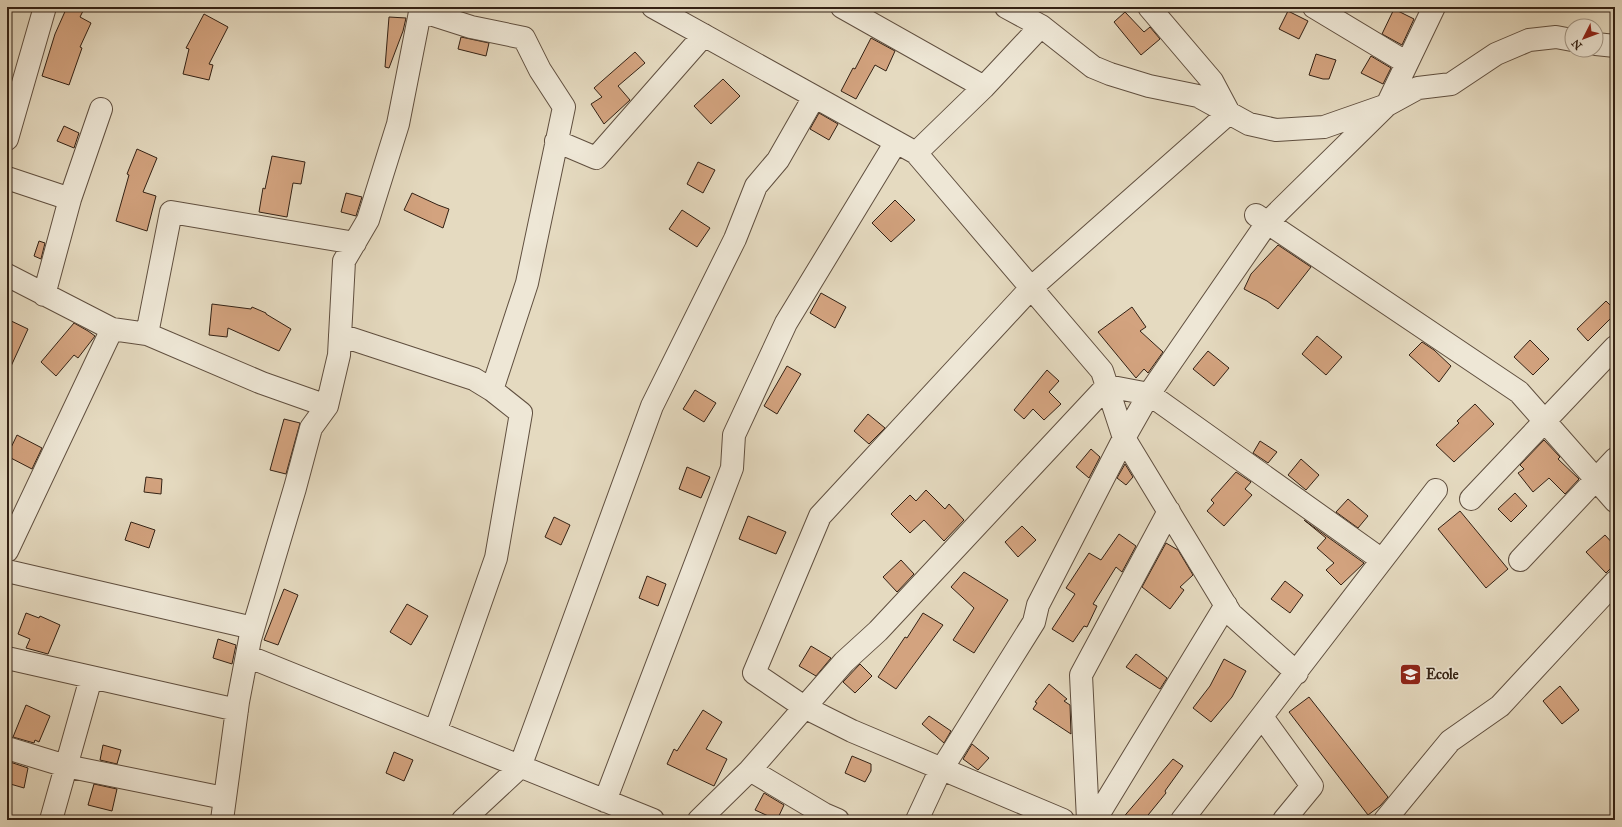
<svg xmlns="http://www.w3.org/2000/svg" width="1622" height="827" viewBox="0 0 1622 827" font-family="'IM FELL Great Primer',serif">
<style>
.building{fill:#d3a37f;stroke:#332114}
.lines{fill:none;stroke-linecap:round;stroke-linejoin:round}
.minor-casing{stroke:#604f3f;stroke-width:24}
.minor{stroke:#eee7d6;stroke-width:22}
.labels{text-anchor:middle;stroke-width:3.5;stroke-linejoin:round;paint-order:stroke}
.poi-label{font-size:14px;font-weight:bold;fill:#332114;stroke:#eee7d6;text-anchor:start}
</style>
<rect width="100%" height="100%" fill="#e5dac0"/>
<filter id="stains"><feTurbulence type="fractalNoise" baseFrequency=".005" numOctaves="4"/><feColorMatrix values="0 0 0 0 .2 0 0 0 0 .09 0 0 0 0 .02 0 0 0 .5 -.17"/></filter>
<radialGradient id="worn" r=".72"><stop offset=".6" stop-color="#630" stop-opacity="0"/><stop offset="1" stop-color="#630" stop-opacity=".3"/></radialGradient>
<path class="building" d="M67,7H85L80,17L91,23L80,47L82,48L69,85L42,76L55,34Z
M1394,9L1414,19L1402,45L1382,34Z
M1288,11L1308,21L1299,39L1279,29Z
M1125,12L1144,32L1150,27L1160,39L1141,55L1114,22Z
M204,14L228,27L209,64L213,65L209,80L183,74L189,49L186,48Z
M389,17L406,18L403,31L389,68L385,67Z
M461,37L489,43L486,56L458,49Z
M871,38L895,51L886,71L875,65L856,99L841,91L853,68L855,69Z
M635,52L645,63L618,86L630,100L604,124L591,104L602,97L594,88Z
M1316,54L1336,60L1329,79H1323L1309,75Z
M1371,56L1391,68L1383,84L1361,73Z
M723,79L740,96L711,124L694,106Z
M819,113L838,124L829,140L810,129Z
M64,126L79,133L74,148L57,141Z
M137,149L157,158L143,192L156,196L147,231L116,221L129,175L127,174Z
M272,156L305,162L301,184L293,183L287,217L259,212L263,188L265,189Z
M698,162L715,170L703,193L687,184Z
M346,193L362,197L356,216L341,212Z
M412,193L438,205L449,209L443,228L404,210Z
M895,200L915,220L891,242L872,223Z
M682,210L710,228L697,247L669,229Z
M39,241L45,243L41,259L34,256Z
M1278,245L1311,267L1278,309L1267,301L1244,289L1251,274Z
M821,293L846,307L835,328L810,313Z
M1606,301L1615,310V314L1588,341L1577,329Z
M212,304L251,309L252,307L266,313V314L291,329L279,351L228,328L227,337L209,335Z
M1132,307L1146,327L1140,331L1163,352L1148,373L1144,369L1136,378L1098,332Z
M7,319L28,329L7,375Z
M74,323L88,331L95,336L78,358L74,355L56,376L41,362Z
M1317,336L1342,357L1326,375L1302,354Z
M1530,340L1549,359L1533,375L1514,357Z
M1422,342L1434,350L1451,366L1439,382L1409,355Z
M1208,351L1229,368L1214,386L1193,369Z
M787,366L801,374L777,414L764,406Z
M1047,370L1059,381L1049,392L1061,404L1044,420L1033,409L1024,419L1014,410Z
M695,390L716,403L704,422L683,409Z
M1475,404L1494,424L1454,462L1436,445L1459,423L1457,421Z
M868,414L885,428L869,444L854,431Z
M284,419L300,423L286,474L270,470Z
M17,435L42,448L32,469L7,456Z
M1544,440L1560,457L1558,459L1579,479L1565,494L1549,478L1533,492L1518,473L1524,469L1520,465Z
M1260,441L1277,452L1268,463L1253,453Z
M1091,449L1100,457L1089,478L1076,467Z
M1301,459L1319,475L1306,490L1288,475Z
M1125,464L1133,477L1126,485L1117,478Z
M687,467L710,477L701,498L679,489Z
M1236,472L1251,482L1245,489L1252,495L1224,526L1207,511L1214,503L1211,500Z
M146,477L162,479L161,494L144,492Z
M926,490L945,509L949,504L964,520L944,541L924,520L910,533L891,514L910,495L916,501Z
M1515,493L1527,506L1511,522L1498,509Z
M1348,499L1368,516L1358,528L1336,512Z
M1460,511L1508,569L1486,588L1438,529Z
M748,516L786,532L776,554L739,539Z
M554,517L570,525L561,545L545,537Z
M1304,520L1364,563L1341,585L1326,570L1334,563L1317,548L1326,538Z
M131,522L155,530L149,548L125,540Z
M1022,526L1036,540L1018,557L1005,542Z
M1119,534L1136,546L1122,572L1116,567L1093,604L1097,606L1087,627L1084,626L1073,642L1052,629L1075,594L1066,588L1089,553L1101,560Z
M1605,535L1615,546V564L1606,573L1586,552Z
M1166,543L1178,550L1193,575L1180,587L1184,590L1170,609L1142,587Z
M901,560L914,574L897,592L883,577Z
M964,572L1008,600L974,653L953,640L974,608L951,587Z
M647,576L666,584L658,606L639,598Z
M1285,581L1303,595L1290,613L1271,599Z
M284,589L298,595L278,645L264,640Z
M407,604L428,616L411,645L390,632Z
M26,613L39,618L40,616L60,625L48,654L26,648L30,639L18,634Z
M923,613L943,625L896,689L878,677L905,637L907,638Z
M218,639L236,645L232,664L213,658Z
M811,646L831,658L816,676L799,666Z
M1136,654L1167,678L1160,689L1126,667Z
M1224,659L1246,671L1232,697L1211,722L1193,708L1210,686Z
M860,664L872,676L855,693L843,682Z
M1049,684L1067,699L1064,701L1070,705L1071,734L1033,709L1037,703L1035,702Z
M1560,686L1579,710L1562,724L1543,701Z
M1309,697L1388,797L1380,806L1368,815L1289,712Z
M26,705L50,716L39,742L35,740L34,743L13,737Z
M703,710L722,722L706,749L727,759L714,786L667,764L674,749L677,751Z
M929,716L951,731L944,743L922,724Z
M972,744L989,758L978,770L963,759Z
M103,745L121,750L117,764L100,760Z
M394,752L413,760L404,781L386,773Z
M852,756L871,764V771L865,782L845,773Z
M1173,759L1183,766L1165,791L1166,793L1144,820H1121Z
M7,761L28,768L24,788L7,783Z
M94,784L117,789L112,811L88,805Z
M764,793L784,805L777,820L755,810Z"/>
<g class="lines">
<defs>
<path id="minor" d="M653,7L916,153L1102,371L1124,438L1231,614L1297,673
M842,7L984,87
M1006,7L1041,26L1093,67L1110,74L1149,86L1198,96L1249,124L1276,130L1324,127L1387,105L1418,88L1451,84L1496,54L1529,40L1556,37L1572,40
M1314,7L1407,63
M421,11L471,27L524,38L540,70L564,107L527,283L492,390L521,413L496,558L435,732
M1596,44L1615,46
M7,139L45,7
M556,141L596,158L704,35
M916,153L984,87L1041,26
M7,178L70,199
M1256,215L1519,392L1615,501
M7,275L112,329L147,334L262,383L327,406
M44,295L70,199L101,109
M147,334L171,212L355,243
M340,335L474,379L492,390
M1471,499L1615,347
M7,551L112,329
M1520,560L1615,459
M7,571L253,628
M247,656L653,820
M7,658L237,710
M1262,717L1312,786L1284,820
M7,748L66,766L224,798
M605,801L732,468L734,435L786,323L896,142
M51,820L91,678
M222,820L238,702L250,639L295,488L311,428L327,406L339,355L344,261L368,220L398,124L421,7
M463,820L520,767L652,406L735,239L756,186L778,160L814,97
M699,820L750,770
M838,820L824,814L750,770L844,662L878,631L1107,386L1149,394L1382,560
M917,820L938,775L1034,622L1038,605L1124,438L1149,394L1267,223L1387,105L1434,7
M1063,820L852,731L804,707L754,673L820,516L1031,288L1229,113L1212,81L1149,7
M1088,820L1081,675L1169,511
M1095,820L1226,605
M1182,820L1436,490
M1385,820L1450,741L1500,706L1615,582"/>
</defs>
<use href="#minor" class="minor-casing"/>
<use href="#minor" class="minor"/>
</g>
<defs>
<symbol id="school-square" viewBox="-11 -11 22 22"><rect x="-9" y="-9" width="18" height="18" rx="4" fill="#8f2418" stroke="#eee7d6"/><path d="M0-5L7-2L0 1L-7-2ZM-4 1L0 2.5L4 1V4Q0 6-4 4Z" fill="#fff"/></symbol>
</defs>
<g fill-rule="evenodd">
<use href="#school-square" x="1398" y="662" width="25" height="25"/>
</g>
<g class="labels">
<g class="poi-label">
<text x="1426" y="679">Ecole</text>
</g>
</g>
<rect width="1622" height="827" fill="none" stroke="#e5dac0" stroke-width="24"/>
<rect x="8" y="8" width="1606" height="811" fill="none" stroke="#332114" stroke-width="2"/>
<rect x="12" y="12" width="1598" height="803" fill="none" stroke="#332114"/>
<g transform="translate(1584 38) rotate(228)"><circle r="19" fill="#eee7d6" stroke="#a39888"/>
<path d="M0-3L7 15L0 10L-7 15Z" fill="#8f2418"/>
<text y="-6" font-size="11" font-weight="bold" text-anchor="middle" fill="#332114">N</text>
</g>
<rect width="100%" height="100%" filter="url(#stains)"/>
<rect width="100%" height="100%" fill="url(#worn)"/>
</svg>
